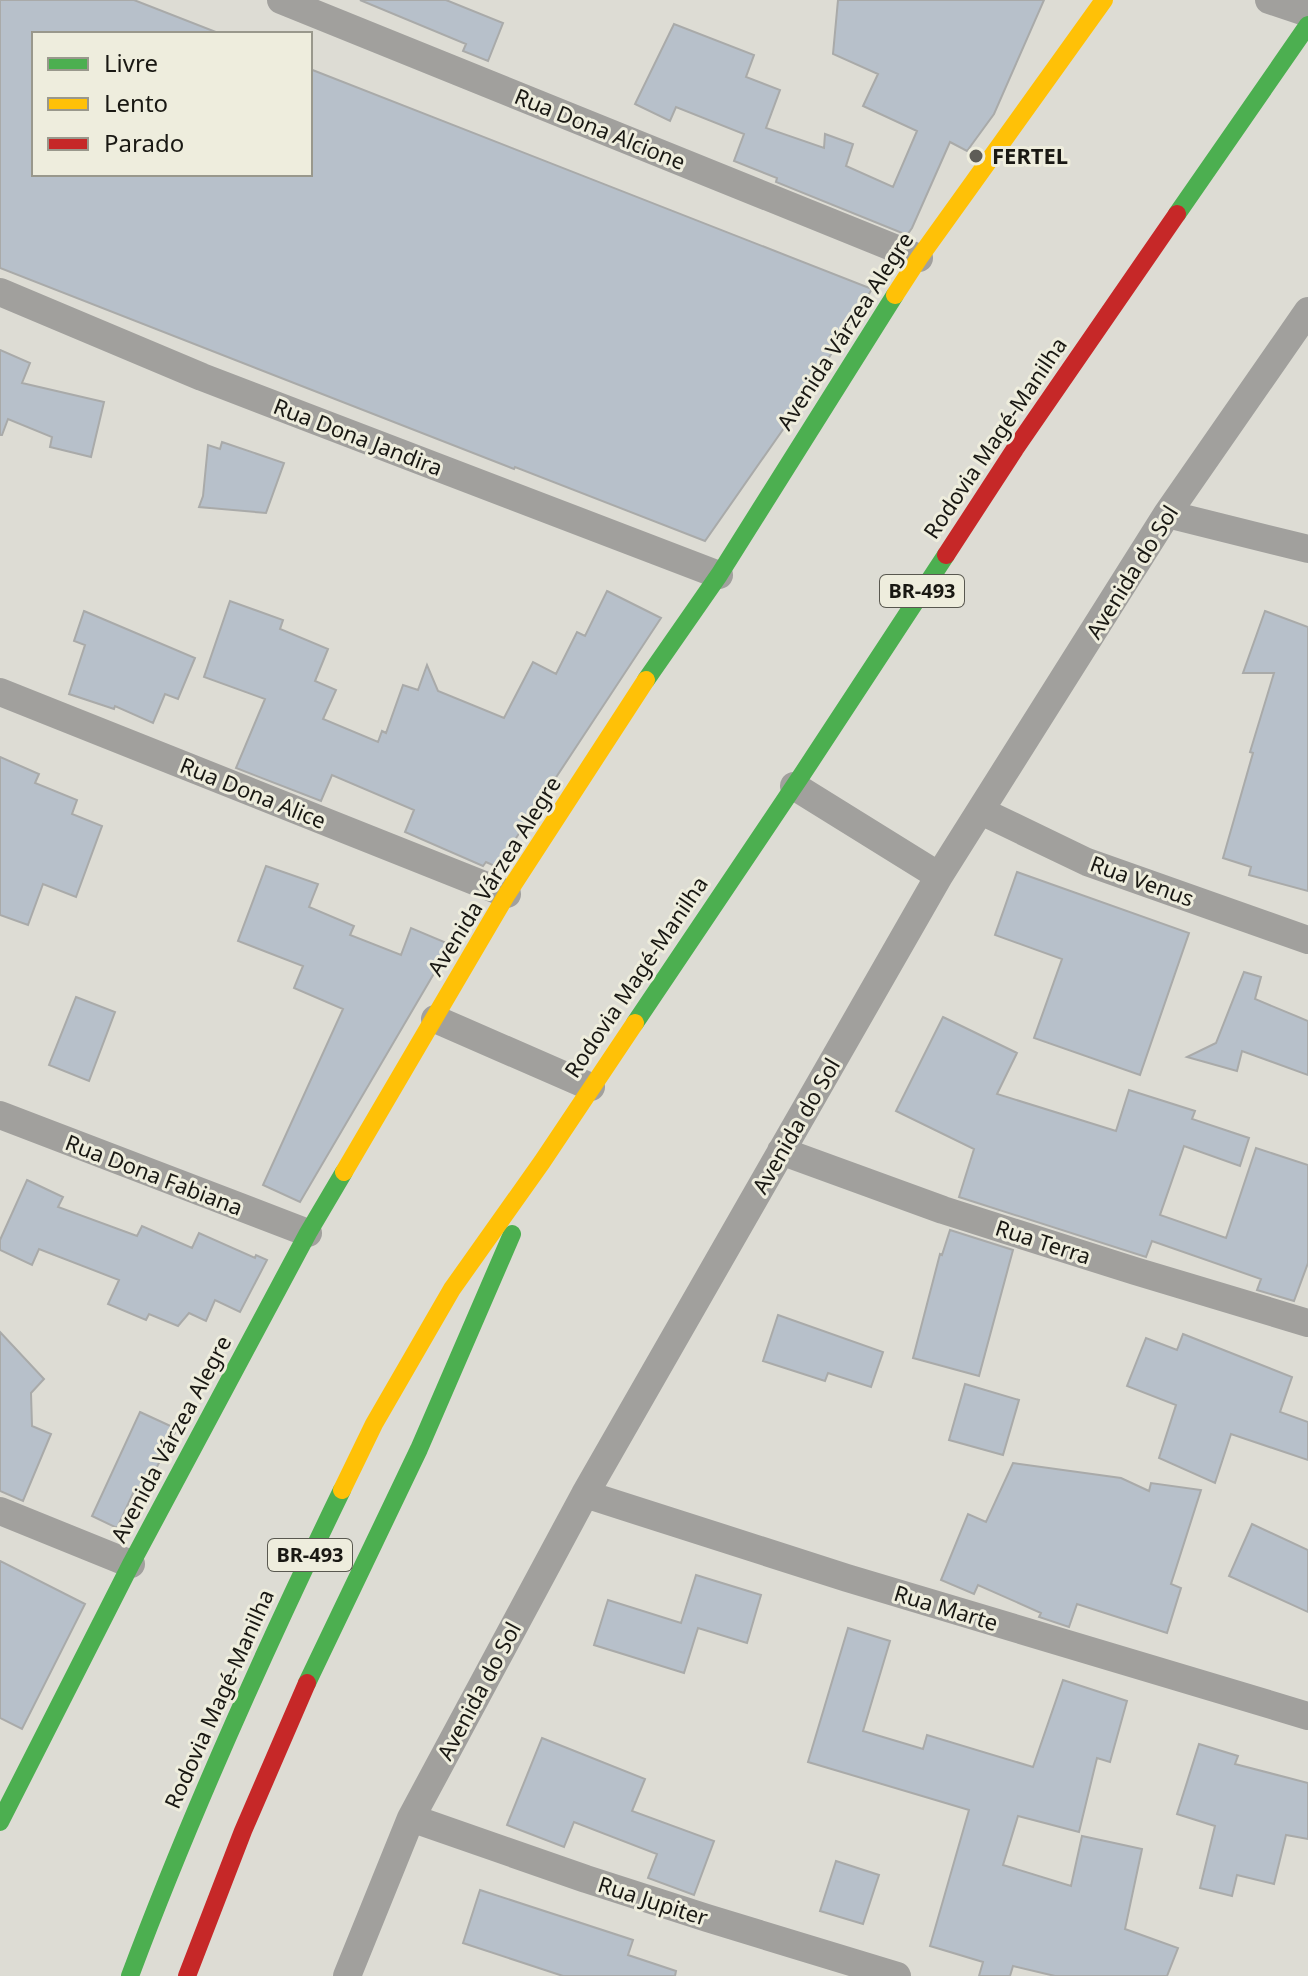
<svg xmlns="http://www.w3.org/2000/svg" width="1308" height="1976" viewBox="0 0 1308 1976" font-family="'Noto Sans',sans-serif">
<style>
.building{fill:#b7c0ca;stroke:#a9aaa9;stroke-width:2}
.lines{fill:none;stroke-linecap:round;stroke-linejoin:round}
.street{stroke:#a1a09d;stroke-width:28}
.fast{stroke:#4caf50;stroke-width:18}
.slow{stroke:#ffc107;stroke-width:18}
.jam{stroke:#c62828;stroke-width:18}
.poi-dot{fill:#5e5d57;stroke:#eeeddd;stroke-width:3}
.labels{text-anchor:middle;stroke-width:6;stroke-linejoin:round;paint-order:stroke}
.shield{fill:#eeeddd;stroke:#595850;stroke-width:2}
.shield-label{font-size:20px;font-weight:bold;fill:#191813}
.street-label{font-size:22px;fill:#191813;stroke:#eeeddd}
.poi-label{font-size:22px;font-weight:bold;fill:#191813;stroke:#eeeddd;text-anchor:start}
</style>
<rect width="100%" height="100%" fill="#dddcd4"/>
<path class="building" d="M0,0H134L216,32L215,34H34V174H310V69L872,289L791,418L705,541L515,467L514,469L0,268Z
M360,0H446L503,23L488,61L463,51L466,44Z
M838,0H1044L994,114L967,151L950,142L912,228L907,235L776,182L777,178L734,161L744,134L676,107L670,121L635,104L674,24L754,55L746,77L780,90L766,128L824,148L825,134L853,144L846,166L893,187L917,131L863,106L878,74L833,54Z
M0,350L30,363L22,383L104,402L91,457L50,447L52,437L8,419L2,435H0Z
M222,442L284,463L266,513L199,507L203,496L208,445L220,449Z
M607,591L661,618L497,867L486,862L483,866L405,832L414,810L332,775L321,801L236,768L265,699L204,677L230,601L283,620L280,629L328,649L315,681L336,690L323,719L378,742L382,731L386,733L403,685L418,690L427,665L438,691L504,718L533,662L556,674L577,632L585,636Z
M84,611L195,658L178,699L165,694L153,723L115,706L114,709L69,694L85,645L74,641Z
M1265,611L1308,627V891L1249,875L1251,867L1223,858L1253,753L1250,752L1274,673H1243Z
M0,757L39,774L35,783L77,800L72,814L102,826L76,897L43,884L28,925L0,915Z
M266,866L318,884L309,907L354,926L350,935L401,955L411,928L449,944L446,953L300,1202L263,1185L343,1009L294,988L303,966L238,941Z
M1017,872L1189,933L1140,1075L1034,1038L1062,959L995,935Z
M1244,972L1261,977L1255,999L1308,1021V1075L1242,1051L1237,1071L1187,1057L1216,1043Z
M76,997L115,1012L89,1081L49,1065Z
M943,1017L1017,1053L997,1094L1116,1131L1129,1090L1195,1111L1192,1119L1249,1138L1240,1166L1184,1146L1160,1215L1226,1238L1256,1148L1308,1165V1263L1294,1301L1257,1290L1261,1279L1152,1241L1146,1257L959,1197L974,1149L896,1111Z
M27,1180L63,1197L58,1207L137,1236L142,1226L192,1248L199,1233L255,1258L256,1255L267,1260L240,1312L215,1300L206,1321L189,1313L178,1326L149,1314L146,1320L108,1304L119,1280L39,1249L32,1265L0,1250V1240Z
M950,1230L1013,1250L979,1376L913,1358L940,1254L942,1255Z
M778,1315L883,1352L871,1387L828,1373L825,1381L763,1361Z
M0,1332L44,1379L31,1393L32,1426L51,1434L23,1501L0,1491Z
M1183,1334L1292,1377L1280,1412L1308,1422V1460L1231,1434L1215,1483L1159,1458L1176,1405L1127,1386L1146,1338L1177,1350Z
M965,1384L1019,1400L1003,1455L949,1440Z
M140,1412L177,1429L142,1495L134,1491L117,1528L92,1516Z
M1013,1463L1121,1478L1149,1491L1151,1483L1201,1490L1171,1584L1181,1588L1167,1633L1077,1604L1069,1627L1039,1617L1041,1613L978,1585L974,1594L941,1580L968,1514L986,1522Z
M1252,1524L1308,1550V1612L1229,1576Z
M0,1561L85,1604L22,1729L0,1718Z
M696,1575L761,1595L747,1643L698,1628L684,1673L594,1645L608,1600L681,1623Z
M848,1628L890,1641L863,1731L923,1749L927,1735L1033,1767L1063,1680L1127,1701L1110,1762L1097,1758L1079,1832L1018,1816L1003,1865L1071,1886L1082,1836L1142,1849L1125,1929L1178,1948L1167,1976H1055L1013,1966L1010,1976H979L983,1962L930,1946L969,1810L808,1762Z
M542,1738L645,1779L632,1811L714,1841L694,1895L648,1878L657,1854L574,1822L564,1847L507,1825Z
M1199,1744L1238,1756L1235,1764L1308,1783V1839L1286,1835L1274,1884L1237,1875L1232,1896L1200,1888L1215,1826L1177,1814Z
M836,1861L879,1875L863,1924L820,1911Z
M480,1890L633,1940L628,1955L676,1971L675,1976H563L463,1943Z"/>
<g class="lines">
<path class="street" d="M281,0L919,258
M1269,0L1308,13
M0,292L202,377L719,575
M1167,514L1308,549
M0,692L507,894
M794,786L939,876
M981,811L1087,862L1308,940
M435,1019L591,1087
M0,1115L308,1233
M781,1151L943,1210L1135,1271L1308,1323
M585,1494L847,1578L1308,1716
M0,1511L131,1564
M411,1818L586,1879L707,1918L897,1976
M347,1976L411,1818L585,1494L939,876L1167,514L1308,311"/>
<path class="fast" d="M1177,214L1308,25
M646,680L719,575L895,295
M635,1023L803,773L946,555
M307,1683L419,1449L512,1234
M0,1822L131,1564L308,1233L344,1172
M130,1976C192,1810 265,1649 342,1490"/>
<path class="slow" d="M895,295L919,258L1104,0
M344,1172L507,894L646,680
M342,1490L374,1424L452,1289L542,1162L635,1023"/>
<path class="jam" d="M946,555L1015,449L1177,214
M187,1976L243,1831L307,1683"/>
</g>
<circle class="poi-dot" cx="976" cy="156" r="8"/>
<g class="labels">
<g class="shield">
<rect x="880" y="575" width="84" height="32" rx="6"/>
<rect x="268" y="1539" width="84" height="32" rx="6"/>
</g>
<g class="shield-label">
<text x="922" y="598">BR-493</text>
<text x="310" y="1562">BR-493</text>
</g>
<g class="street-label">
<text transform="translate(600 129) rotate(22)" y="8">Rua Dona Alcione</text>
<text transform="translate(845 331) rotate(-57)" y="8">Avenida Várzea Alegre</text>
<text transform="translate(358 437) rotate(21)" y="8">Rua Dona Jandira</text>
<text transform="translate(995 438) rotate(-56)" y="8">Rodovia Magé-Manilha</text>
<text transform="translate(1132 572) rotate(-58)" y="8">Avenida do Sol</text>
<text transform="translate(253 793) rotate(22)" y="8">Rua Dona Alice</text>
<text transform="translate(494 876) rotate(-58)" y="8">Avenida Várzea Alegre</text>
<text transform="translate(1142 881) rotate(20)" y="8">Rua Venus</text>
<text transform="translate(636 977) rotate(-56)" y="8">Rodovia Magé-Manilha</text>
<text transform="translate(796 1126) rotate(-60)" y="8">Avenida do Sol</text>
<text transform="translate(154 1175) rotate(21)" y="8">Rua Dona Fabiana</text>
<text transform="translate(1043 1242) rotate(18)" y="8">Rua Terra</text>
<text transform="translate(171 1439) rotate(-62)" y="8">Avenida Várzea Alegre</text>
<text transform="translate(946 1608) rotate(17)" y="8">Rua Marte</text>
<text transform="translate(479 1691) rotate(-62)" y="8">Avenida do Sol</text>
<text transform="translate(219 1699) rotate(-66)" y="8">Rodovia Magé-Manilha</text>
<text transform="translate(653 1901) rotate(18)" y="8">Rua Jupiter</text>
</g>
<g class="poi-label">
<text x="992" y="164">FERTEL</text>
</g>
</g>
<rect x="32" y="32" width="280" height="144" fill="#eeeddd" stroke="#99988c" stroke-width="2"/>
<rect x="48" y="58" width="40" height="12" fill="#4caf50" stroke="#99988c" stroke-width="2"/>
<text x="104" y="72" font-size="24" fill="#191813">Livre</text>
<rect x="48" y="98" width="40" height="12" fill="#ffc107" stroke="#99988c" stroke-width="2"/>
<text x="104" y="112" font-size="24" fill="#191813">Lento</text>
<rect x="48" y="138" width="40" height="12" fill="#c62828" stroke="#99988c" stroke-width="2"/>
<text x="104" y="152" font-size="24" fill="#191813">Parado</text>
</svg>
